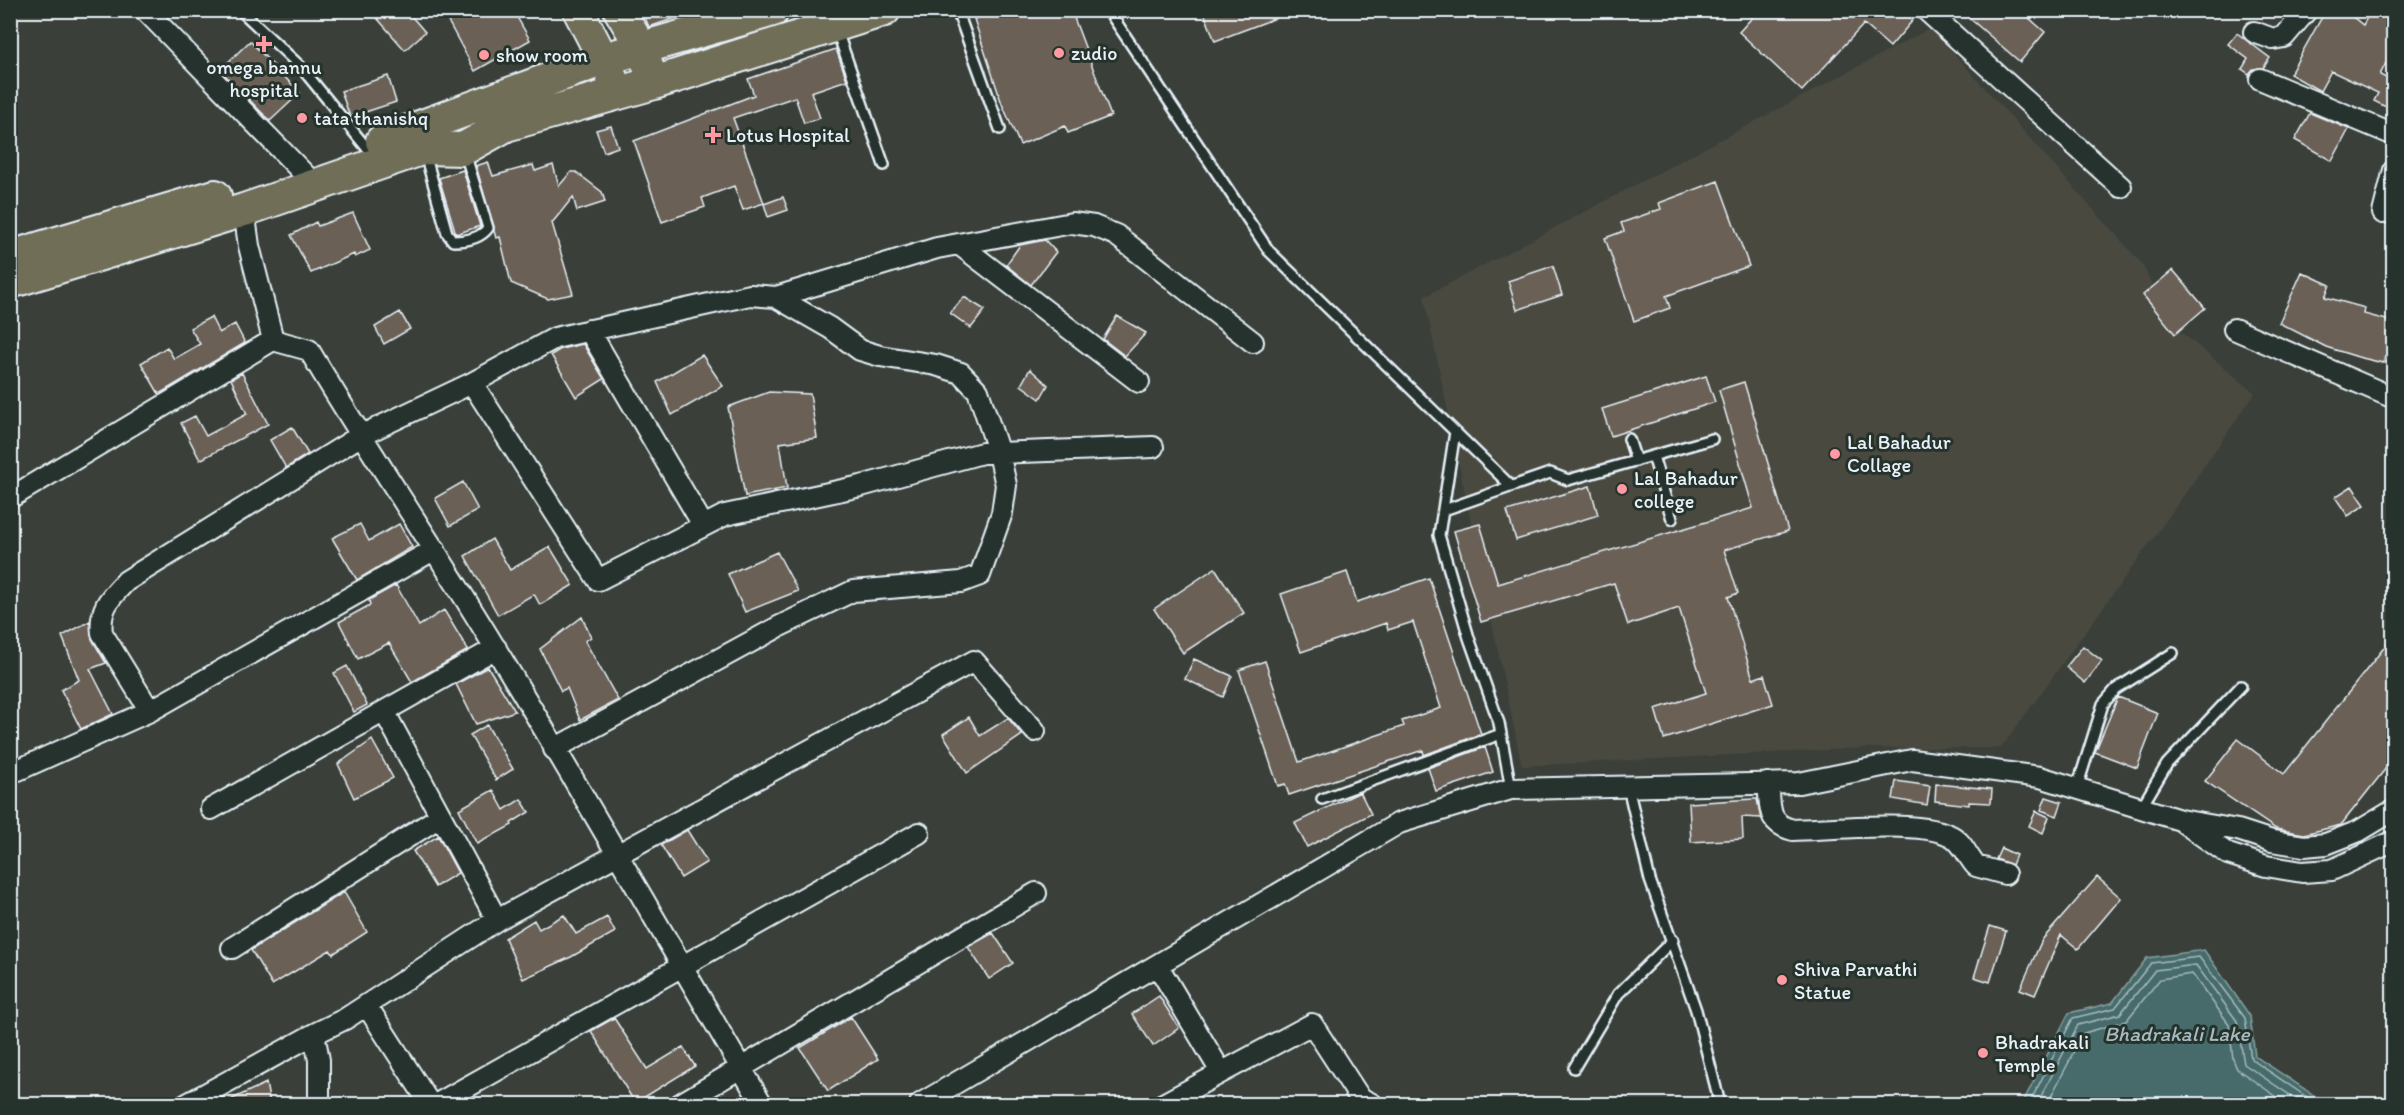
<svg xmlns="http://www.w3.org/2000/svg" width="2404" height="1115" viewBox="0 0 2404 1115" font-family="Itim,sans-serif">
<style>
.built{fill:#484a41}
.water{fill:#466a6a;stroke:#87a0a3;stroke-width:1.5}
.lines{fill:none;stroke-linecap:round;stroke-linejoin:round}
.shore{stroke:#a7bbbf;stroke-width:1.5}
.building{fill:#6a6055;stroke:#e8f1f8;stroke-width:1.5}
.service-casing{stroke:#e8f1f8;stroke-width:14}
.minor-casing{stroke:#e8f1f8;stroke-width:24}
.primary-casing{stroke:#e8f1f8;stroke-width:34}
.trunk-casing{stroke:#e8f1f8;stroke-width:36}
.service{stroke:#26332d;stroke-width:9}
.minor{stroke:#26332d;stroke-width:20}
.primary{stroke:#716e59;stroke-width:30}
.trunk{stroke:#716e59;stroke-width:32}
.poi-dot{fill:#ff9aa2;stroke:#26332d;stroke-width:2}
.labels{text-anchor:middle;stroke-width:6;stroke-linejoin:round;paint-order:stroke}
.poi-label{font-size:20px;fill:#e8f1f8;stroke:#26332d;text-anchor:start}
.water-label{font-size:21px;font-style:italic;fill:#a7bbbf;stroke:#26332d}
</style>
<rect width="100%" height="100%" fill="#3a4039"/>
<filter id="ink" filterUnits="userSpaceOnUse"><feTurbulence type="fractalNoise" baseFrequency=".0167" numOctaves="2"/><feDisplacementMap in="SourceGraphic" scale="12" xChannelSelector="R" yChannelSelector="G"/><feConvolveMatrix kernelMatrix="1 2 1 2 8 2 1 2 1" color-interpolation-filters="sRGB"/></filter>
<g filter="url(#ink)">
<path class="built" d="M1931,28L2142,264L2171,324L2255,393L2170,515L2001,748H1865L1522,766L1424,297Z"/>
<path class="water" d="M2204,950L2250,1016L2255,1056L2327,1104H2022L2069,1013L2112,1003L2147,958Z"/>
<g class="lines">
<path class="shore" d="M2029,1104L2073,1018L2115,1008L2151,963L2199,957L2245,1018L2251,1059L2317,1104
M2037,1104L2078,1025L2120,1014L2155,970L2196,965L2237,1021L2244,1064L2303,1104
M2047,1104L2084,1033L2126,1021L2160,979L2192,974L2229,1024L2233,1059L2237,1069L2287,1104"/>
</g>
<path class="building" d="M370,10H406L425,32L405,50Z
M442,10H513L530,40L475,71Z
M642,10H689L690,13L649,27Z
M998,10H1071L1111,116L1068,133L1065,126L1020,145L1002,104L974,19Z
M1203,10H1292V12L1215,41Z
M1759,10L1903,11L1913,20L1890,47L1864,24L1802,91L1739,32Z
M1960,10H2020L2045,32L2020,62Z
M2326,10H2344L2363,25L2371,10H2394V47L2380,75L2386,78L2394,63V111L2374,101L2378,93L2331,71L2320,91L2290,74Z
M2237,33L2270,58L2263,68L2253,69L2249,74L2242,69L2248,59L2228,44Z
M250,41L300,93L270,121L220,70Z
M836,49L847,80L811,92L820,118L804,123L795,97L733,118L764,203L743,210L734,186L702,198L705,207L662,222L634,141L754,95L748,79Z
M388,76L396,102L350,117L341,91Z
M2310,113L2349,129L2332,161L2295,140Z
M611,126L618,147L604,152L596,130Z
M488,162L493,176L533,165L535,171L553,165L559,186L571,172H576L602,192L605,202L577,211L573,197L552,223L573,294L548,299L511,283L500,237L496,238L494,231L476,166Z
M463,170L480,226L456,234L439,178Z
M1718,181L1749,266L1666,296L1670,308L1634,321L1605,238L1624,231L1621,223L1661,209L1659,203Z
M783,197L788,210L768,217L764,204Z
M353,213L370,250L355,257L354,254L311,273L291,235L316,222L318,226Z
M1045,240L1056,252L1031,285L1006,265L1020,245Z
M1553,266L1562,295L1517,310L1508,281Z
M2173,270L2205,308L2175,334L2143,295Z
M2302,272L2330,285L2325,297L2365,308L2364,314L2394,322V358L2385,356L2383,363L2358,357L2326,347L2279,323Z
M964,297L985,310L971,328L950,313Z
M400,312L410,329L384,344L375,327Z
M1117,316L1146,333L1125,356L1103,339Z
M211,317L219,333L235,324L245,343L159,394L141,363L167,347L174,359L200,344L190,328Z
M583,344L604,379L576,397L551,355L561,349Z
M702,355L723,386L672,415L657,382Z
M1030,369L1048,385L1040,399L1021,385Z
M242,373L268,424L200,460L181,423L195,416L206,436L247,414L231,379Z
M1706,376L1715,402L1611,436L1602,409Z
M1744,382L1788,531L1724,550L1738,593L1728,597L1753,679L1764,675L1773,704L1664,739L1655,709L1706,693L1679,608L1628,625L1614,583L1481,622L1454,531L1480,524L1498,584L1753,508L1719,390Z
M769,392L810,394L817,438L780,443L787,488L745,496L728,407Z
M292,427L308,454L286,468L270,440Z
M463,482L478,510L450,526L435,498Z
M1590,486L1598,515L1516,540L1507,511Z
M2352,486L2365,505L2348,516L2335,497Z
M360,524L369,541L399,524L412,547L357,580L332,538Z
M492,539L510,570L550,547L573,585L540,605L534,594L498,615L465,556Z
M777,552L798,591L745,612L728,574Z
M1215,568L1244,613L1183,653L1154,609Z
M1347,572L1357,602L1429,578L1481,734L1424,755L1423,750L1289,795L1285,784L1278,786L1239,670L1265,661L1299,762L1404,726L1402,721L1441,708L1413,622L1388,630L1386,623L1301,652L1281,594Z
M396,585L419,626L444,610L468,650L412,682L389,643L358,659L339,622L370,605L369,600Z
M582,617L591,637L585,641L618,700L580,720L567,688L561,691L540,649Z
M90,621L92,639L106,663L90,669L113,714L81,729L61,690L79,680L62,636Z
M2394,635V758L2341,825L2304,834L2276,829L2205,781L2238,739L2284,774Z
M2083,646L2102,661L2085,683L2066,667Z
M1194,659L1232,676L1223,697L1185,679Z
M347,666L367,705L354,712L334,673Z
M488,667L515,711L476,724L456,684Z
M2118,697L2158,713L2137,768L2095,752Z
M969,717L980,736L1008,718L1022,735L967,773L943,734Z
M487,725L513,769L496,780L470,735Z
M372,740L393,778L354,798L338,764Z
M1485,747L1493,772L1436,791L1428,768Z
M1896,781L1930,786L1927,805L1893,799Z
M1936,784L1992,789L1991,803L1969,802V805L1935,801Z
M493,790L504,810L521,799L529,812L511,823L512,825L477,844L459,809Z
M1360,792L1371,814L1307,847L1295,823Z
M2046,797L2062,802L2057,816L2041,810Z
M1754,799H1757L1761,818L1742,817L1743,839L1691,842L1689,803Z
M2036,811L2049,817L2043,833L2029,826Z
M687,830L707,862L681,878L661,845Z
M438,836L458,873L435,887L413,851Z
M2001,848L2016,855L2012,865L1996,859Z
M2097,877L2121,898L2078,949L2061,935L2035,995L2020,989L2042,940Z
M344,892L367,932L333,954L330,950L272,985L251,950Z
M564,915L576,934L607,917L615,932L571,957L523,979L505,938L534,920L539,929Z
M1990,926L2006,931L1990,982L1974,977Z
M993,933L1013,963L989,979L968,947Z
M1159,996L1179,1028L1153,1046L1132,1014Z
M851,1017L878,1059L828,1091L800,1048Z
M614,1018L647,1069L683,1047L695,1066L635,1103L591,1031Z
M266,1083L270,1104H222Z"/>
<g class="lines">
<defs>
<path id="service" d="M240,10L300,66L366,147
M957,10L1000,129
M1108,10L1269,251L1511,486
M837,31L884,165
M425,154L447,233L453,241C466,241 480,239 488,228L465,153
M1455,432L1439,535L1469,638L1499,723L1511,789
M1629,439L1636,461
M1653,456L1672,519
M1444,510L1550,473L1568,480L1712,439
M1628,787L1650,880L1696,1010L1720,1104
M2077,788L2103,704L2116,689L2173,653
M1322,799L1501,734
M2141,808L2167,764L2241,686
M1574,1068L1618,994L1673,940"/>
<path id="minor" d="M145,10L316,186
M1926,10L2121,187
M2254,32L2273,39L2284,37L2307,10
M2260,79L2394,135
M244,210L249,246L273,340L309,350C368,450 434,546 494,646C586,797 673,952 762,1104
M2383,213L2394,170
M960,245L1139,382
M2234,329L2394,398
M589,330L703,525
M472,383L598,580L725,515L861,486L982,453H999L978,391L961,373L936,365L880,356L860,350L830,328L776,297
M10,498L273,340
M150,711L102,633C99,608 110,598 126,581L360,436L472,383L555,338L750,295L776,297L937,248L1072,223L1094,226L1116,235L1253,342
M384,711L497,920
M554,749L780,626L853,591L961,582L980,575L1002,513L1006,485L999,453L1153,447
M18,770L150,711L435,549
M1768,783C1771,807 1766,823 1793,830C1829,829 1919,820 1949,835C1962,840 1967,856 1976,866L2005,874
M211,809L496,648
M2184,823L2228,854L2266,866L2302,872L2332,870L2394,841
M232,948L441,816
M1158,966L1221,1072
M367,1006L430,1104
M314,1034L319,1060V1104
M187,1104L314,1034L345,1019L497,920L974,661L1035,731
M437,1104L919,833
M680,1104L1036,893
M920,1104L1399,823L1511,789L1799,783L1912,760L2040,777L2180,820L2238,830L2272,841L2304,846L2326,844L2359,831L2394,810
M1163,1104L1312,1024L1360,1098L1372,1104"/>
<path id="primary" d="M578,10L610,72L617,94
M619,10L641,47L654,83"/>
<path id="trunk" d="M382,141L604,59L773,10
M10,257L215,196
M10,282L244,210L424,148L463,149L506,125L654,83L884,10"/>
</defs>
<use href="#service" class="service-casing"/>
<use href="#minor" class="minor-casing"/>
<use href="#primary" class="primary-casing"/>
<use href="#trunk" class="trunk-casing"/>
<use href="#service" class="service"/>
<use href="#minor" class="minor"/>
<use href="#primary" class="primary"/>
<use href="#trunk" class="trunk"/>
</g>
</g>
<g class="poi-dot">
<path d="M261 35h6v6h6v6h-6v6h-6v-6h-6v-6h6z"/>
<circle cx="1059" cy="53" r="6"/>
<circle cx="484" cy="55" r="6"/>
<circle cx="302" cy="118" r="6"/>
<path d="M710 126h6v6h6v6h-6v6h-6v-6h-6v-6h6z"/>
<circle cx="1835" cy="454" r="6"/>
<circle cx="1622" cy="489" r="6"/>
<circle cx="1782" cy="980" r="6"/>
<circle cx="1983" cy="1053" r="6"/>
</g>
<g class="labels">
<g class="poi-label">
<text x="1071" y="60">zudio</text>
<text x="496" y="62">show room</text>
<text x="264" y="74" text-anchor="middle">omega bannu<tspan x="264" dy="23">hospital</tspan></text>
<text x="314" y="125">tata thanishq</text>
<text x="726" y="142">Lotus Hospital</text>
<text x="1847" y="449">Lal Bahadur<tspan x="1847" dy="23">Collage</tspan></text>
<text x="1634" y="485">Lal Bahadur<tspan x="1634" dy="23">college</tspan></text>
<text x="1794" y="976">Shiva Parvathi<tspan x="1794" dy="23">Statue</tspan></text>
<text x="1995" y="1049">Bhadrakali<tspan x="1995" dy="23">Temple</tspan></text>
</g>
<g class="water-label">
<text x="2177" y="1041">Bhadrakali Lake</text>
</g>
</g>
<rect width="2404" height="1115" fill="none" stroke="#26332d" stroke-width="36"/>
<rect x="18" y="18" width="2368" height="1079" fill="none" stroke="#e8f1f8" stroke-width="2" filter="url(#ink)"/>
</svg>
